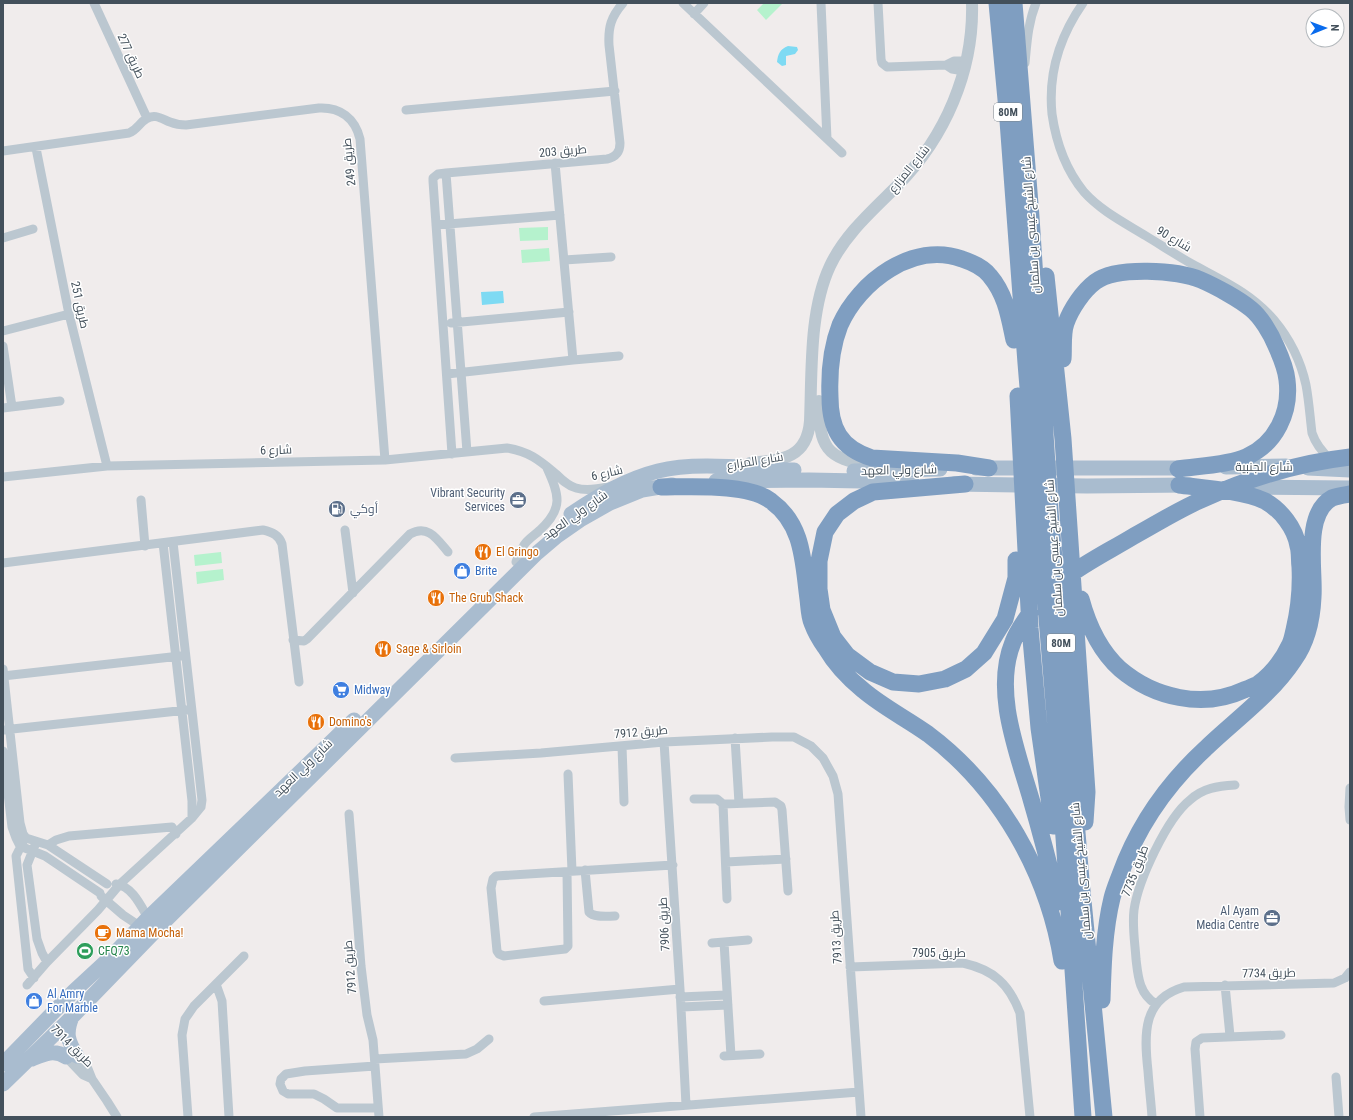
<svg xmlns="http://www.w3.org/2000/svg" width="1353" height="1120" viewBox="0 0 1353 1120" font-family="'Roboto Condensed',Cairo,sans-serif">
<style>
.green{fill:#b5f2cd}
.water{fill:#7edaf3}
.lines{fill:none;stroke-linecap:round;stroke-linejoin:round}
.minor{stroke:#bbc7d0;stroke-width:9}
.tertiary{stroke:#bbc7d0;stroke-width:12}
.primary{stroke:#a9bccf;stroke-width:15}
.motorway{stroke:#7f9ec1;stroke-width:17}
.labels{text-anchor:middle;stroke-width:3;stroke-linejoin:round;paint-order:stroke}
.shield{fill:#fff;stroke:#7b848c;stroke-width:1}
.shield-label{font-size:11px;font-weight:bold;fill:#43505b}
.street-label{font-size:12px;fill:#43505b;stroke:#fff}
.service-label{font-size:12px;fill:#4e5e75;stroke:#fff;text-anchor:end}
.food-label{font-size:12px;fill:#c56008;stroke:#fff;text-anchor:start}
.shop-label{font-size:12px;fill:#366cbe;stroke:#fff;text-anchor:start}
.leisure-label{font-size:12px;fill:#27864d;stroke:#fff;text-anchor:start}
</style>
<rect width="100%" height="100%" fill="#f0ecec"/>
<path class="green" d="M764,3H783L766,20L757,10Z
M548,227V240L520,241L519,228Z
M549,248L550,261L522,263L521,250Z
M221,552L222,563L195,566L194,555Z
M223,569L224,580L197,584L196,572Z"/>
<path class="water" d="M788,46L797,47L798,50L795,54L786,56V65L782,66L777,62C778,54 780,49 788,46Z
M503,291L504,303L482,305L481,292Z"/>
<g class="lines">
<path class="minor" d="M94,3L147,118
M683,3L842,153
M821,3L827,139
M878,3L881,59L882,63L887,67L946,65L954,61H967
M1083,3C1060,36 1048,74 1052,114C1056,142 1066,170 1084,192C1101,211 1125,223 1146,236C1161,245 1176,255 1192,264C1223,281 1251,293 1274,320C1289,338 1301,362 1306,385C1309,401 1310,417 1312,433C1316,445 1322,452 1331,460
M694,14L704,3
M1025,63C1027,42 1028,23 1036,3
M946,65L952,69L964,71
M406,110L615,91
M36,148L69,314L107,466
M3,151L129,133C138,129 139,123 146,119C155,113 162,119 170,122C175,124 180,125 186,125L319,108C340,107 355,118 360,139L385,460
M555,163L573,360
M446,173L607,159C616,157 620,152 620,143L609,45C608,27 611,17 623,3
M436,225L560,215
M3,238L33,229
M564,260L611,257
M451,323L569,312
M3,331L69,314
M3,346L12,407
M447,374L573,360L619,356
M3,408L60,401
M452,454L433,181V178L438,174L446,173L467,452
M3,477L107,466L385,460L507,448C530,452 539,460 556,474C562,480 568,486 576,488C586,491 598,489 608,487
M141,500L145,546
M345,530L353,593
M163,543L192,801V818
M516,562C518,556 521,550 524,545C528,539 535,535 540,530C564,508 559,495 547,468
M3,563L263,530C272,532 279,535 282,544L299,682
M293,640L304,641L307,639L410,534C428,524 437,539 448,552
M3,669L20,823L23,834L26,838L48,845L107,884
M3,676L180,656
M3,730L187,710
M735,738L739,803
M664,742L680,989L686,1105
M622,746L624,802
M3,751L12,827L16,838L20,846L45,856L100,893
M455,758L541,753L664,742L772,737H794L811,746L823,758L833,776L838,794L861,1117
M568,774L572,871
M1350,788L1349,807L1350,820
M694,799H717L723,804L727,899
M723,804L775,802L781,806L782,810L788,891
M349,814L361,966L367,1015L373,1040L379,1117
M23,842L16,856L28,969L34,978
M35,845L27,865L37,939L42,953L47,962
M48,845L56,840L69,836L172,827L176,834
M726,862L786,859
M585,870L589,912C594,918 607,916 615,916
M567,872L568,946L565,949L504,956L499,954L497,951L491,888L493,879L496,876L673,865
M116,884C132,886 141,906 148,918
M101,896L123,915L141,927
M724,942L731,1056
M712,943L748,940
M850,967L963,963C994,970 1009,984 1020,1013L1030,1117
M216,984L222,1001L229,1117
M27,985L47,962L98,910L120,884L192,818L201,807L202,800L173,542
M1225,985L1230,1036
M680,997L727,995
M544,1001L680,989
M1156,1004C1139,994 1138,976 1136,959C1135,943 1132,926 1134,910C1138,881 1167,818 1190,800C1203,788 1218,786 1235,785
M681,1007L728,1005
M73,1052L88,1069L92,1079L107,1101L117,1117
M63,1054L83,1075L92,1079
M724,1056L760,1054
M375,1059L466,1054L477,1049L489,1039
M375,1066L305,1071L286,1074L281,1079L280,1084L283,1091L288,1094H314L324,1099L337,1108H378
M1336,1077L1339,1117
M188,1117L182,1035L185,1019L194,1006L244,956
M534,1117L859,1092
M1152,1117C1151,1102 1149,1086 1148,1071C1144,1035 1142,999 1184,987L1334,983L1345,978L1350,972
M1200,1117L1195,1049L1196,1042L1202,1038L1281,1035"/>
<path class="tertiary" d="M819,401C819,446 825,460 872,465
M750,463C781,460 807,459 810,421C812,372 809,311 830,266C845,234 873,210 898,185C945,137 974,71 972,3"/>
<path class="primary" d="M1226,467L1286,466
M976,468H1032
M1054,468H1190
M1308,468L1350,470
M854,471L940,469
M716,481L809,480L912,482
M954,484L1087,486L1190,485
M1236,487L1350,488
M571,514C598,496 626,479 658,471C697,461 753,469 794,470
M72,1017C65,1034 68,1041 77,1056
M32,1059C44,1054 54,1049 66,1057
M3,1064L74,991L113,955L148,918L354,720
M3,1084L72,1017L163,923L537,553L557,536L580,520L610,503L642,490L672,485"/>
<path class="motorway" d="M997,3L1008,121L1026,363L1059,764L1083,1117
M1014,3L1031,217L1050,511L1081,880L1104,1117
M1046,276L1063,439L1087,792L1085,822
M1063,359C1064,348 1062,334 1066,323C1071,309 1083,291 1095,282C1116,266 1178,270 1201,280C1215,286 1239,299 1251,309C1261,317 1271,334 1276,346C1281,357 1286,369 1287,380C1291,412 1276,444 1246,457C1229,465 1197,466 1178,469
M1018,396L1030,628L1039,728L1053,826
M989,468L957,463L872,458C840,448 830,428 830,397C829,373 831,348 840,325C859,282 913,241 962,259C971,262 984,268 990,276C1006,295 1009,317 1014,340
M965,484L873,492L854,501L837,514L825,532L819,561V589L822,610L833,637L847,655L870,672L893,682L919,684L945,679L966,669L984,653L1005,619L1016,578V560
M661,487C690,487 748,483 771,501C804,525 803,563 808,599C809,607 809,616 812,623C815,631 820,640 825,647C835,664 848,678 863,690C883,707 907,719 928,734C1000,788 1048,873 1062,961
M1064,579C1086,562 1111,550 1134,536C1156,524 1178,510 1201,500C1249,478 1298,463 1350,457
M1081,599C1088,625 1099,650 1120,669C1154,698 1203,709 1244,690C1249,688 1254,686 1258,684C1272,674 1283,659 1290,644C1292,640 1293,634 1294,630C1299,609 1301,588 1300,567C1299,560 1300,552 1298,546C1295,528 1281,510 1265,501C1244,491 1203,488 1179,485
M1030,613C1024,622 1017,631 1013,642C993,691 1017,751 1031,799C1041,833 1050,868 1058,902
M1102,1000C1103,966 1104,931 1112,898C1114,890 1117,883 1120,875C1138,825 1166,785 1205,749C1235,720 1271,695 1294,660C1307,642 1312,619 1313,597C1315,571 1303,514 1332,498C1337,496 1344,495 1350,494"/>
</g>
<defs>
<symbol id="office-disc" viewBox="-11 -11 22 22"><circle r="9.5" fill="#5c6f8a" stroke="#fff"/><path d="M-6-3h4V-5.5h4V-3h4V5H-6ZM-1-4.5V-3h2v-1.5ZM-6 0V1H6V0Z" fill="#fff"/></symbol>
<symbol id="fuel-disc" viewBox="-11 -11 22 22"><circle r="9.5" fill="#5c6f8a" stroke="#fff"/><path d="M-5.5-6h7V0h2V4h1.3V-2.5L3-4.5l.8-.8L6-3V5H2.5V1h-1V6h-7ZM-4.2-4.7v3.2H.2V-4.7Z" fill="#fff"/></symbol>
<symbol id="restaurant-disc" viewBox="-11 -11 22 22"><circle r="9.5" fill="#e8710a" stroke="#fff"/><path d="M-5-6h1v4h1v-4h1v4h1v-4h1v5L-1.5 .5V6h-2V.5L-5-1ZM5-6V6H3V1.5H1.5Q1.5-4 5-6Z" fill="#fff"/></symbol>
<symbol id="shop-disc" viewBox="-11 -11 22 22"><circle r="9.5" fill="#3f7fe0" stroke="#fff"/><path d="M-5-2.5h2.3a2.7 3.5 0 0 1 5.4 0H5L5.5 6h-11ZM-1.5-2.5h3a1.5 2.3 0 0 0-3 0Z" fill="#fff"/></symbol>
<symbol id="supermarket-disc" viewBox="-11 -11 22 22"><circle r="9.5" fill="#3f7fe0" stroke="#fff"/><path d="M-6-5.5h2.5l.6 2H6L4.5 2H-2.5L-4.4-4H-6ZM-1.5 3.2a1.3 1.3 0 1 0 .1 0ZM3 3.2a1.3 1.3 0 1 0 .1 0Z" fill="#fff"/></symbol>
<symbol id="cafe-disc" viewBox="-11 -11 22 22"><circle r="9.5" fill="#e8710a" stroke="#fff"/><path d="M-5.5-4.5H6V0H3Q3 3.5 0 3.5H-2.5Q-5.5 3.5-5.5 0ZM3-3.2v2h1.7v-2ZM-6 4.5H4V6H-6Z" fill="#fff"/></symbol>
<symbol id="stadium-disc" viewBox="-11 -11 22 22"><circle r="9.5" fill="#2e9e5b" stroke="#fff"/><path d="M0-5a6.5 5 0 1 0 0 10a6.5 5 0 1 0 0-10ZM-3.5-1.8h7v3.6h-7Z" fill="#fff"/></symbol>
</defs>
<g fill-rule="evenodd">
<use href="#office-disc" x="508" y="490" width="20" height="20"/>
<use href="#fuel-disc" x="327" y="499" width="20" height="20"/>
<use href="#restaurant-disc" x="473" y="542" width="20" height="20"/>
<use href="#shop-disc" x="452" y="561" width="20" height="20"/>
<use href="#restaurant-disc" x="426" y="588" width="20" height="20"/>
<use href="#restaurant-disc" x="373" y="639" width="20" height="20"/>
<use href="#supermarket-disc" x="331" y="680" width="20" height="20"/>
<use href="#restaurant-disc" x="306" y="712" width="20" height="20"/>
<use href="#office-disc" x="1262" y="908" width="20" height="20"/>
<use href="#cafe-disc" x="93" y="923" width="20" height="20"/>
<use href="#stadium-disc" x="75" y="941" width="20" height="20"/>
<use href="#shop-disc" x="24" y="991" width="20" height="20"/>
</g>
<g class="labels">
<g class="shield">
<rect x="994" y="103" width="28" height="18" rx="3"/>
<rect x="1047" y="634" width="28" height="18" rx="3"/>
</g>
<g class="shield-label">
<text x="1008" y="116">80M</text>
<text x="1061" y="647">80M</text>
</g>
<g class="street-label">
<text transform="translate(131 56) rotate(65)" y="4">طريق 277</text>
<text transform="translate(563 151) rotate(-5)" y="4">طريق 203</text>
<text transform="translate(349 162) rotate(-96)" y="4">طريق 249</text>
<text transform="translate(909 169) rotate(-51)" y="4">شارع المزارع</text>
<text transform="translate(1031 225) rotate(-94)" y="4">شارع الشيخ عيسى بن سلمان</text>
<text transform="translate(1174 239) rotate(31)" y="4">شارع 90</text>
<text transform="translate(80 305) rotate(78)" y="4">طريق 251</text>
<text transform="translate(276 450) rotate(-2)" y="4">شارع 6</text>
<text transform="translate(755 461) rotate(-9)" y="4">شارع المزارع</text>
<text x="1264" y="471">شارع الجنبية</text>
<text transform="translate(899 470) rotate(-1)" y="4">شارع ولي العهد</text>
<text transform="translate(607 473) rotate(-13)" y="4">شارع 6</text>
<text transform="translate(575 515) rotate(-35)" y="4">شارع ولي العهد</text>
<text transform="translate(1054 548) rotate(-94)" y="4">شارع الشيخ عيسى بن سلمان</text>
<text transform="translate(641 732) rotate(-5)" y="4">طريق 7912</text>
<text transform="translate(303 768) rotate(-44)" y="4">شارع ولي العهد</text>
<text transform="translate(1081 871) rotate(-95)" y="4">شارع الشيخ عيسى بن سلمان</text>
<text transform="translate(1135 871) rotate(-69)" y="4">طريق 7735</text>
<text transform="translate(664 924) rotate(-93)" y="4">طريق 7906</text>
<text transform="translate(836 937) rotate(-94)" y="4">طريق 7913</text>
<text x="939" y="957">طريق 7905</text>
<text transform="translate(350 967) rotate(-95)" y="4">طريق 7912</text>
<text transform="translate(1269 973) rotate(-1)" y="4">طريق 7734</text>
<text transform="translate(72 1046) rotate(45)" y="4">طريق 7914</text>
</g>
<g class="service-label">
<text x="505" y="497">Vibrant Security<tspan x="505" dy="14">Services</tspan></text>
<text x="350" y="513" text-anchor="start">أوكي</text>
<text x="1259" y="915">Al Ayam<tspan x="1259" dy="14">Media Centre</tspan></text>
</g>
<g class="food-label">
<text x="496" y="556">El Gringo</text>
<text x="449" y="602">The Grub Shack</text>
<text x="396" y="653">Sage &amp; Sirloin</text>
<text x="329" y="726">Domino's</text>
<text x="116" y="937">Mama Mocha!</text>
</g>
<g class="shop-label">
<text x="475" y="575">Brite</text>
<text x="354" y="694">Midway</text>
<text x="47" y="998">Al Amry<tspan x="47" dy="14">For Marble</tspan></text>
</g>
<g class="leisure-label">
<text x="98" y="955">CFQ73</text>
</g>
</g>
<rect width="1353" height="1120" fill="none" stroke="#43505b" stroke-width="8"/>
<g transform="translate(1325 28) rotate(89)"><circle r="19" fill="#ffffff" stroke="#b4b9bd"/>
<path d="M0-3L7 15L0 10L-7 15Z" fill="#096bed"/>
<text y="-6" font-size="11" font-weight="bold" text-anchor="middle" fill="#43505b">N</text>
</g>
</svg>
